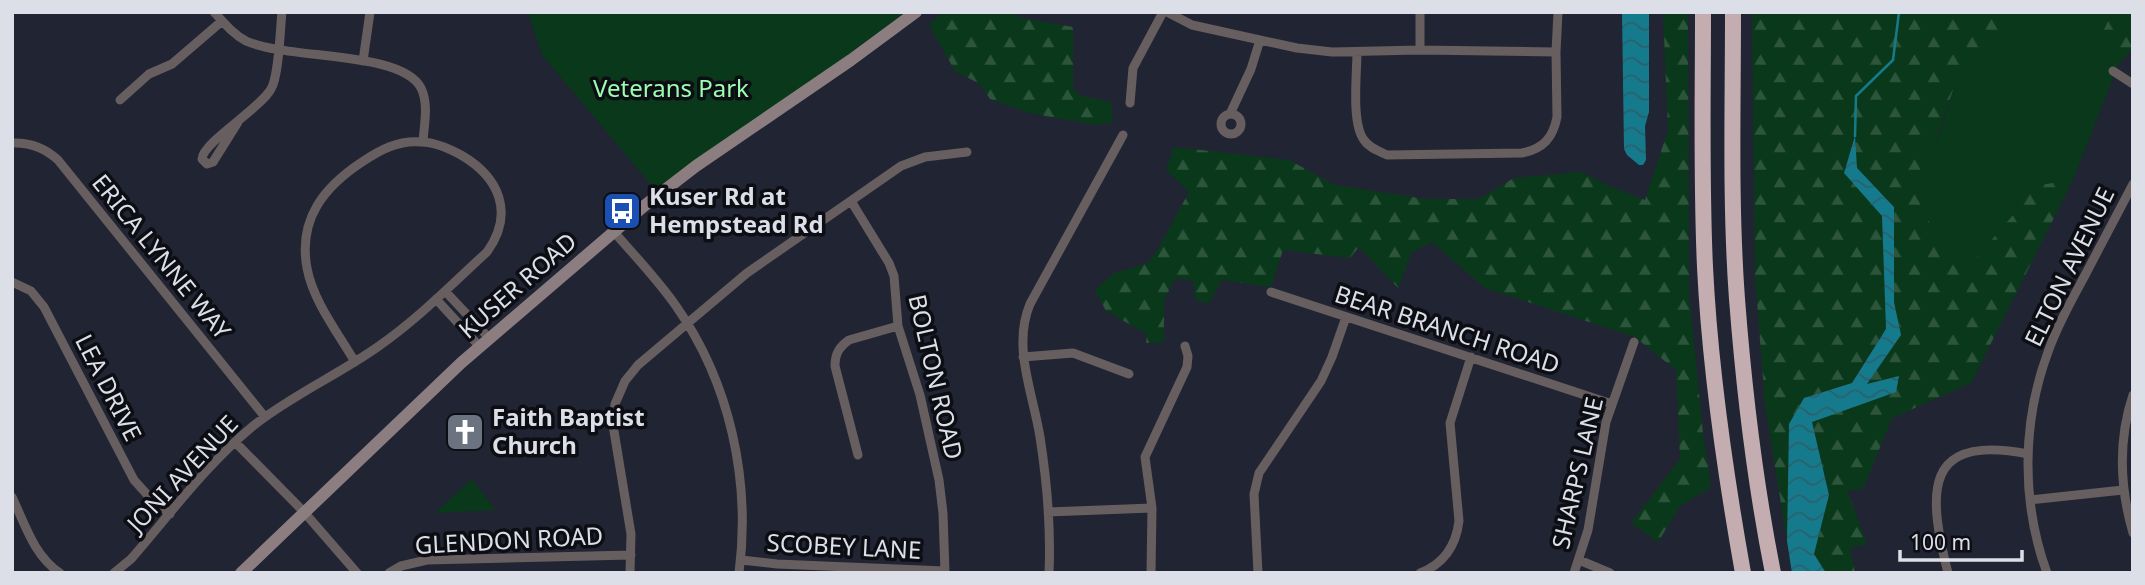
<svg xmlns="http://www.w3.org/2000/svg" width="2145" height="585" viewBox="0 0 2145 585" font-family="'Noto Sans',sans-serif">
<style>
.forest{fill:url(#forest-firs)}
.park{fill:#09391a}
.water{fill:url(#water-waves)}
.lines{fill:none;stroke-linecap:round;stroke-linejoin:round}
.stream{stroke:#167a8d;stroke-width:2.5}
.street{stroke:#675e5f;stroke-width:9}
.secondary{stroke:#8c7e80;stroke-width:12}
.highway{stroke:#c3adb0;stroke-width:16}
.labels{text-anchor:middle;stroke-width:7;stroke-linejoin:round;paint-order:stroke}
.park-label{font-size:24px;fill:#9afdb1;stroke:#0c0e14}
.poi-label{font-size:24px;font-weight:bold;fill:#dddfe8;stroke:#0c0e14;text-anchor:start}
.street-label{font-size:24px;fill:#dddfe8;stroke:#0c0e14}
</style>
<defs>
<pattern id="forest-firs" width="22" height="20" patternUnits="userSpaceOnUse" patternTransform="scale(1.75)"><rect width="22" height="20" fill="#09391a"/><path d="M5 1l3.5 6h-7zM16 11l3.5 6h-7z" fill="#2c553b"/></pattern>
<pattern id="water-waves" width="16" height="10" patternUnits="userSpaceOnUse" patternTransform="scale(1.75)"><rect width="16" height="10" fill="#167a8d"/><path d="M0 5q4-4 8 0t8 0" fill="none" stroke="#2a616d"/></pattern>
</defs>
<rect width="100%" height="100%" fill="#212432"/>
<path class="forest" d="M943,12H1010L1022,18L1073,27V88L1081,96L1111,102L1113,122L1097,125L1029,113L990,99L980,84L955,71L929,25Z
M1663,12H1688L1689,293L1703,433L1711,487L1680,506L1658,542L1631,523L1680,459L1676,370L1635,337L1485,288L1432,242L1412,252L1398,288L1359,247L1350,258L1283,250L1271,287L1222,280L1209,303L1196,301L1193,281L1175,278L1164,301V342L1146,343L1147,334L1106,311L1095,290L1114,273L1148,263L1158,249L1189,192L1166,170L1174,147L1289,160L1335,185L1425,199H1479L1514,178L1581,172L1610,186L1645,200L1668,130Z
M1752,12H2032L1958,76L1917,194L1942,251L2013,215L2024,187L2073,180L1971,383L1892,418L1863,489L1847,490L1867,544L1850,548L1855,573H1826L1814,554L1829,495L1812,422L1866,385L1901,335L1894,302V207L1857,168L1854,138L1845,173L1882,216L1886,329L1852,383L1804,398L1789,424L1787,541L1765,404L1755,276Z
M2112,12H2133V48L2118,65L2096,45Z"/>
<path class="park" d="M528,12H901L903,14L659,194L542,55Z
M2032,12H2112L2097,45L2118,65L2073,180L2024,187L2013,215L1971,264L1942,251L1917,194L1923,148L1938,138L1958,76Z
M472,479L495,510L435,513Z"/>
<path class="water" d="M1622,12H1649V112L1645,126L1646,160L1643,165H1639L1627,155L1624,149Z
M1855,136L1857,168L1894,207V302L1901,335L1867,384L1899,376L1896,392L1812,422L1829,495L1814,554L1826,573H1792L1787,541L1789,424L1804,398L1852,383L1886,329L1882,216L1844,173Z"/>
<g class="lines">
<path class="stream" d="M1855,136L1856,96L1893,60L1899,12"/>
<path class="street" d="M214,12C224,23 233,34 246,41C287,60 401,50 421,88C429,104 424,125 423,142
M1167,12L1192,25L1297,48L1332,52L1420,50L1556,52L1557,117C1553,138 1543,149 1522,153L1387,155C1379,151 1369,148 1364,140C1351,123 1357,73 1357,52
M1420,12V50
M1556,52L1558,12
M363,61L370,12
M2113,71L2133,84
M120,100L149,74L172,64L222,21
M1130,103L1133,68L1163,12
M1230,114L1251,69L1260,40
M1221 124a10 10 0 1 1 20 0a10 10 0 1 1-20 0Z
M238,122L213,162L207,164L202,159C203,142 260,109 271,89C279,76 280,30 282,12
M12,143C31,142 45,148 58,160L265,417
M851,201L889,263L894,276L898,326L920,395L939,480L943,513L945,573
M614,232C635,256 658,280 676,306C730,383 751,480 739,573
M12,282L31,291L44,307L134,480L152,500L170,514
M445,291L489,338
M1271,292L1612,404
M436,299L480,347
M1023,357L1073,353L1129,374
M2133,395C2118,440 2120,488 2133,533
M235,442L304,512L357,573
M858,455L835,366C835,354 839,347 849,340L898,326
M12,497C25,524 34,556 60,573
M2030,500L2123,490
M1048,512L1152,508
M741,560L777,564L945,571
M1579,560L1610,573
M114,573L131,559C170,514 207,464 253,426C292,395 338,375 379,346C418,319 452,284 487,252C515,213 499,177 461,155C448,148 435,142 421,142C398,140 380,150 362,162C324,187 298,219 307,268C313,301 338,333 355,362
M389,573L401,566L427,560L631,555
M630,573L631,534L613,425L615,404L625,381L638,365L747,273L901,166L925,157L967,152
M1049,573C1051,528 1047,482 1040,437C1033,393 1012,347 1030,304L1123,135
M1151,573L1152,508L1145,457L1187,367L1188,356L1185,346
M1258,573L1254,494L1259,473L1321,381L1332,357L1346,317
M1420,573C1444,564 1456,545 1459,521L1450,423L1471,357
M1574,573L1588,530L1606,422L1634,342
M1948,573C1928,494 1922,433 2028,454
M2047,573C2021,502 2022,422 2048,352C2057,326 2070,303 2083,279C2099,248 2116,216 2133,184"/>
<path class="secondary" d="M241,573L461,363L644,206L696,166L851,60L916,12"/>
<path class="highway" d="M1703,12C1703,97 1701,182 1705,267C1710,370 1725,472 1743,573
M1733,12C1733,108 1730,204 1737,299C1744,390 1755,483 1773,573"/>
</g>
<defs>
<symbol id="bus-square" viewBox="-11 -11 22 22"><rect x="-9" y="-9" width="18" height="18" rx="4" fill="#1a4fb4" stroke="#0c0e14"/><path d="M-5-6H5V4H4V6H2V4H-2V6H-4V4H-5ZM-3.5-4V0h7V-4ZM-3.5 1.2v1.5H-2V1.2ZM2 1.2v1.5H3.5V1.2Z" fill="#fff"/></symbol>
<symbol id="church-square" viewBox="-11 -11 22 22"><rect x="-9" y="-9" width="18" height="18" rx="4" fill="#6b7280" stroke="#0c0e14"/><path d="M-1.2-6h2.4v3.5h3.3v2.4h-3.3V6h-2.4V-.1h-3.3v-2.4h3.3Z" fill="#fff"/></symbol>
</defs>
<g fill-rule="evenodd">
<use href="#bus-square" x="600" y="189" width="44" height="44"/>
<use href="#church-square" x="443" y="410" width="44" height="44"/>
</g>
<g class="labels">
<g class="park-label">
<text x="671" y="97">Veterans Park</text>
</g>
<g class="poi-label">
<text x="649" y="205">Kuser Rd at<tspan x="649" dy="28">Hempstead Rd</tspan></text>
<text x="492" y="426">Faith Baptist<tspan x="492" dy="28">Church</tspan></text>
</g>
<g class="street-label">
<text transform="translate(161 257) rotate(51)" y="8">ERICA LYNNE WAY</text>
<text transform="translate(2070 267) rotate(-64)" y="8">ELTON AVENUE</text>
<text transform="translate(518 286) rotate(-41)" y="8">KUSER ROAD</text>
<text transform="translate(1447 330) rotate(18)" y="8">BEAR BRANCH ROAD</text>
<text transform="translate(935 377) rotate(77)" y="8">BOLTON ROAD</text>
<text transform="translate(108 388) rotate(63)" y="8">LEA DRIVE</text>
<text transform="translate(1578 473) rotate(-77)" y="8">SHARPS LANE</text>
<text transform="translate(183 474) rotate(-47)" y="8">JONI AVENUE</text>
<text transform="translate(509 541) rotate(-3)" y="8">GLENDON ROAD</text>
<text transform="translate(844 547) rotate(3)" y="8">SCOBEY LANE</text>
</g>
</g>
<rect width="2145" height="585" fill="none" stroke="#dddfe8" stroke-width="28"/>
<path d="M1900 550v10h122v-10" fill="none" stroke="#dddfe8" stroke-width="3.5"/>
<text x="1910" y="550" font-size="21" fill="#dddfe8" stroke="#0c0e14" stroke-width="5" paint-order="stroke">100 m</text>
</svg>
